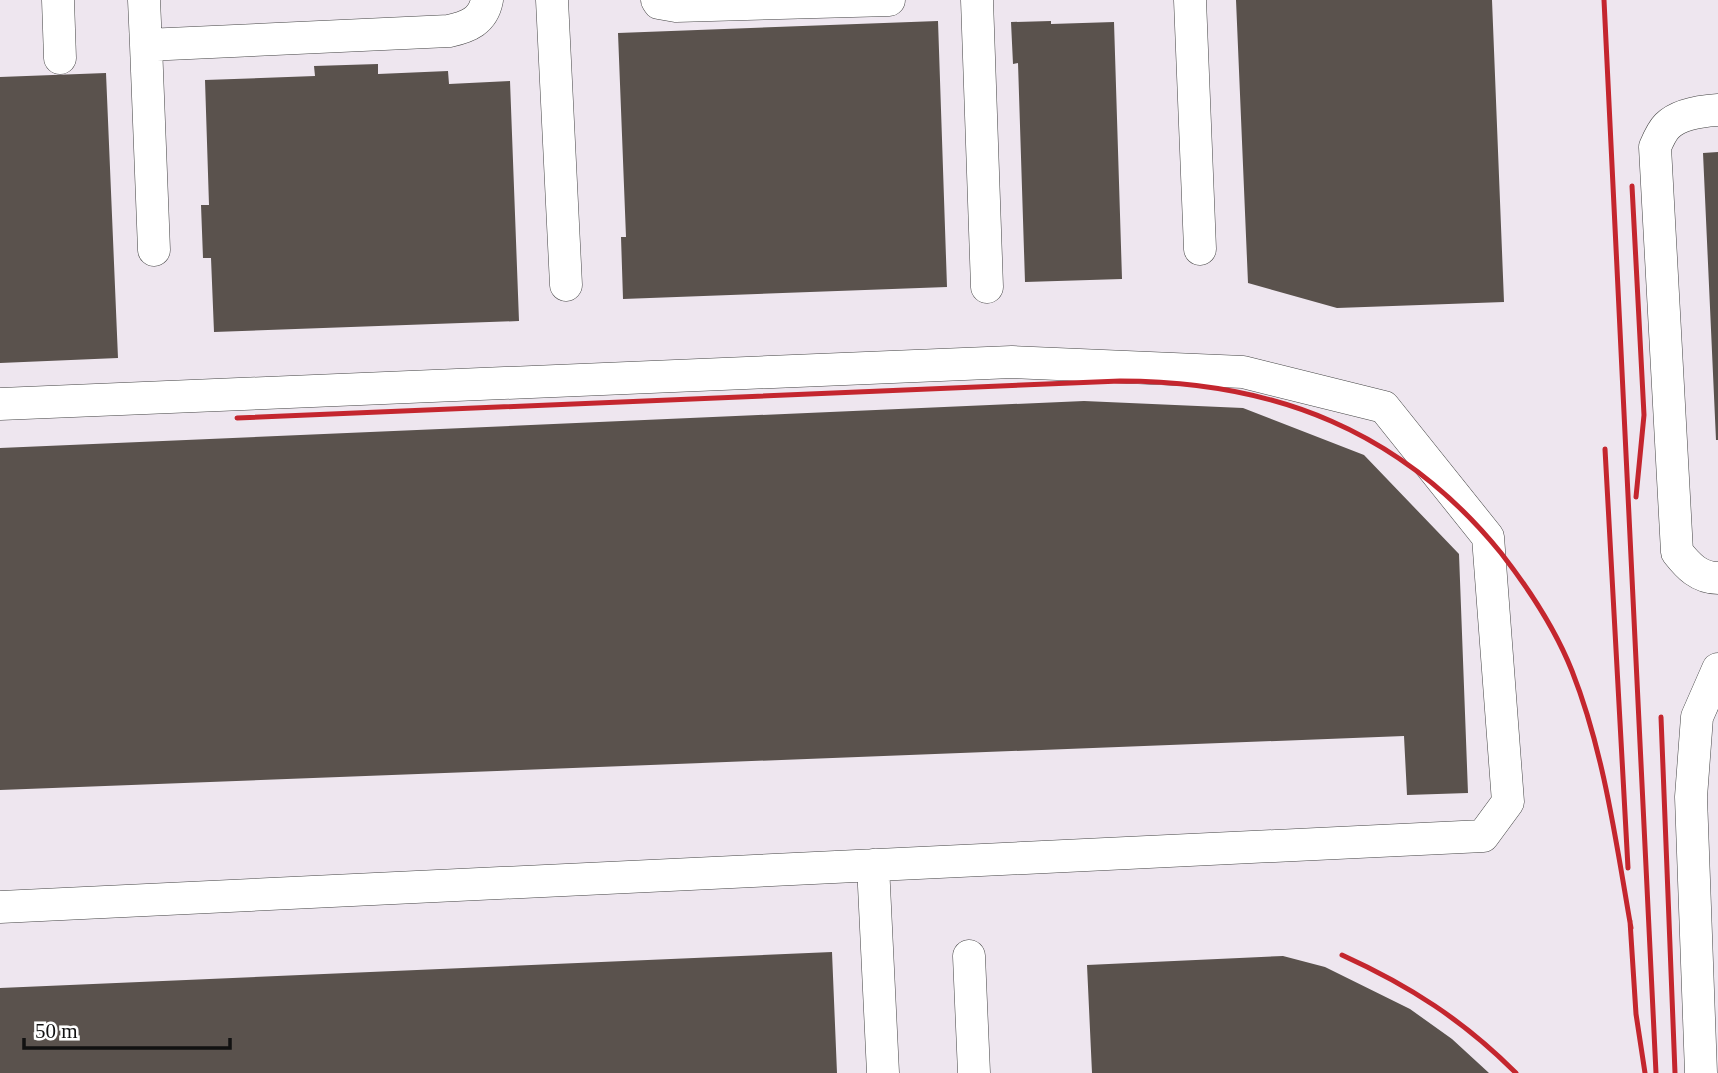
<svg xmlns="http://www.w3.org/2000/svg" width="1718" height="1073" viewBox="0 0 1718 1073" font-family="Georgia,serif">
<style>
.industrial{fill:#eee6ef}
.building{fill:#5a524d}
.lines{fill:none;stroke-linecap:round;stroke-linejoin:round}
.minor-casing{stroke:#444;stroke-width:33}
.minor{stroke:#fff;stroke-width:32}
.rail{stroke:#c4262e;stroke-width:5}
</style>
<rect width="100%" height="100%" fill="#fffdf5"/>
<path class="industrial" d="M0,0H1718V1073H0Z"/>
<path class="building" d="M1236,0H1492L1504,302L1337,308L1248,283Z
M938,21L947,287L623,299L621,237H626L618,33Z
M1051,21V24L1114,22L1122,279L1025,282L1018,63L1013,64L1011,22Z
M378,64V74L448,71L449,84L510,81L519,321L214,332L211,258H203L201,205H209L205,80L315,76L314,66Z
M106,73L118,358L0,363V77Z
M1718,152V440H1716L1703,153Z
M1084,401L1243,408L1364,455L1459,554L1468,793L1407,795L1404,736L0,790V448Z
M832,952L837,1073H0V988Z
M1283,956L1325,967L1410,1009L1452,1039L1489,1073H1092L1087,965Z"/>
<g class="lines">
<defs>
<path id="minor" d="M58,0L60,58
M144,0L146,45L449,31C468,27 483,21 487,0
M552,0L566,285
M657,0L659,3L676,6L889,0
M977,0L987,287
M1190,0L1200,249
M146,45L154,250
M1718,110C1702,111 1679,114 1667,126C1662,131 1658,140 1655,147L1677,552C1688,566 1699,578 1718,578
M0,404L1012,362L1243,372L1384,407L1488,537L1508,802L1483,836L0,907
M873,865L883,1073
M969,956L974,1073
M1701,1073L1691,797L1697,717L1718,669"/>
</defs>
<use href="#minor" class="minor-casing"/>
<use href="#minor" class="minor"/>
<path class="rail" d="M1604,0L1656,1073
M1632,186L1644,415L1636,497
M237,418L1120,381C1275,381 1402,431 1501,553C1529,589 1555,628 1572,671C1604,752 1616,842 1631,928
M1605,449L1628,868
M1661,717L1675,1073
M1630,921L1636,1014L1645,1073
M1342,955C1410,986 1463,1020 1516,1073"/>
</g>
<path d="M24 1038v10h206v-10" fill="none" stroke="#111111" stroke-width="3.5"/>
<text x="35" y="1038" font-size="21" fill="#111111" stroke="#ffffff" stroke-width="5" paint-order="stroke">50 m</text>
</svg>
